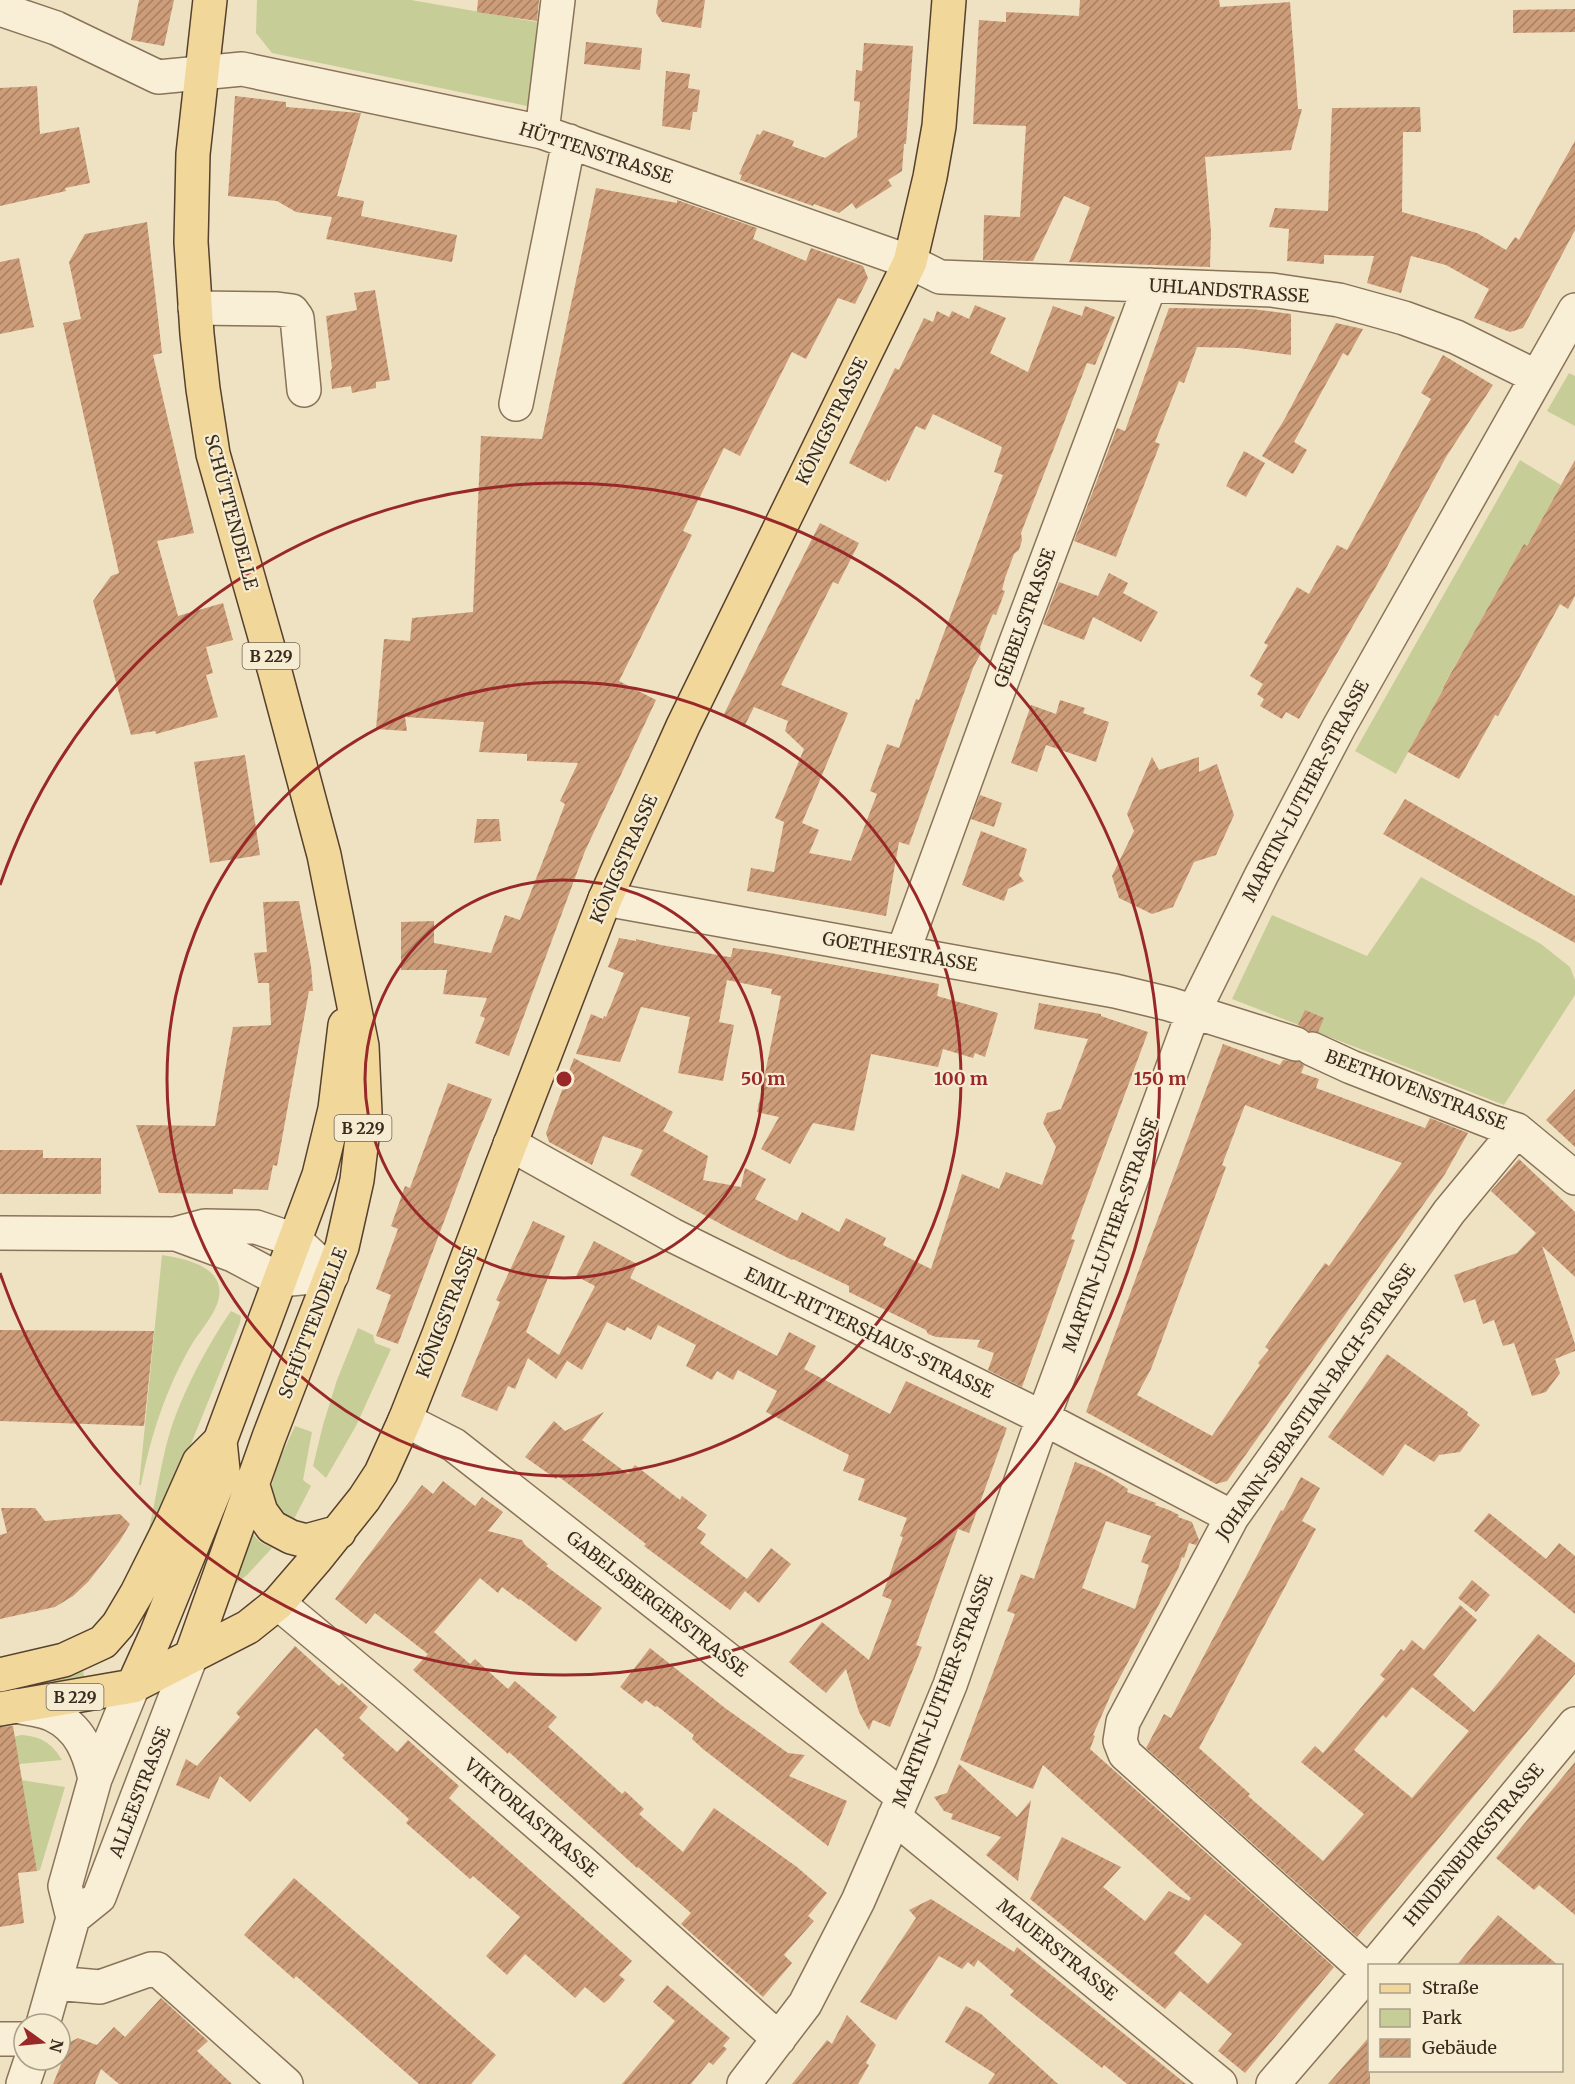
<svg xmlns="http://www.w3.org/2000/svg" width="1575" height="2084" viewBox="0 0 1575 2084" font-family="Merriweather,serif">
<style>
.green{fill:#c7cd96}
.building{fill:url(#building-hatch);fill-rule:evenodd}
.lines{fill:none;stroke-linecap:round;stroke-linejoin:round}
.minor-casing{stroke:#897359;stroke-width:36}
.major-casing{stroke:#57412e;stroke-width:36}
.minor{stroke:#f9efd6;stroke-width:33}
.major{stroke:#f2d79a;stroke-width:33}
.ring{fill:none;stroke:#992829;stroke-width:3}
.labels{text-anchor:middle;stroke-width:4.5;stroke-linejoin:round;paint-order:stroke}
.shield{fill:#f6ecd2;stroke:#726554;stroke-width:1.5}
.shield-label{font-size:16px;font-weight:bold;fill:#392b1e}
.street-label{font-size:18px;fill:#392b1e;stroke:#f6ecd2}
.centre{fill:#992829;stroke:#f6ecd2;stroke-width:3}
.ring-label{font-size:18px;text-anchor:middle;font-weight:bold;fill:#992829;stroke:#f6ecd2;stroke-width:4.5;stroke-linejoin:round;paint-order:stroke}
</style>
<defs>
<pattern id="building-hatch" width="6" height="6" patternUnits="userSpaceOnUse" patternTransform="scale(1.5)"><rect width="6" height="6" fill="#cd9c78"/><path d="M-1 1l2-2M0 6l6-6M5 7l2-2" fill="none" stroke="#a77f62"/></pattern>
</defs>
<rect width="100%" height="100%" fill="#efe2c3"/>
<path class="green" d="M257,0H411L537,22L532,107L272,53L256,33Z
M1569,373L1575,376V426L1547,411Z
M1520,460L1561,485L1527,546L1524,545L1443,686L1444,688L1396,774L1355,751Z
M1421,877L1541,944L1570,967L1575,980V995L1504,1105L1232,999L1272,915L1367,956Z
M162,1255C181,1258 215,1264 219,1287C223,1306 202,1328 192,1344C166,1388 151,1435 141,1485H139Z
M231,1311L241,1316L240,1323L180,1471L151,1531L149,1529C156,1499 160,1468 168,1439C179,1398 207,1346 231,1311Z
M358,1328L373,1335L375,1343L391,1349L356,1426L326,1478L313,1466L323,1425L337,1380Z
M295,1426L312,1432L303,1480L311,1486L293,1521L277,1511L271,1488L278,1463Z
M250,1531L260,1542L272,1548L247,1575L226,1592Z
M83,1670L85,1683L0,1698V1688Z
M21,1735C40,1736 52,1743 62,1760L19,1764L14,1737Z
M21,1780L65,1787L40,1870L37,1871Z"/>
<path class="building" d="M139,0H174L164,46L131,40Z
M478,0H539L537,21L477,12Z
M658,0H705L701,28L662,22L656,13Z
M1080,0H1219L1220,7L1290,2L1298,109H1302L1291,150L1205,157L1211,232L1210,267L1069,262L1090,207L1064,196L1033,261L983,260L984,215L1020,217L1026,126L973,124L979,20L1006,22V12L1079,16Z
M1575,9V32L1513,33V10Z
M586,42L642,48L640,70L584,64Z
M864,43L913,46L906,144H904L902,171L888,180L892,186L856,209L852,203L839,213L814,204L813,206L740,180L742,175L739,174L757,134L760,135L763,130L794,141L792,146L825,158L857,137L860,102L854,101L856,70L862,71Z
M666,71L690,74L688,88L700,90L697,112H693L690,130L662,126Z
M37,86L40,134L79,127L90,183L65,188L66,191L0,206V88Z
M235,96L286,102V107L361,113L337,196L364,201L361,216L457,235L452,262L326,239L332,217L296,212L277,201L228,196Z
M1420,107L1421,132H1403L1402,212L1477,233L1506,250L1515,237L1519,240L1575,141V230L1523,328L1510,332L1474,318L1489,289L1446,265L1411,256L1401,293L1367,283L1374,256L1324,255V264L1287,261L1289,229L1269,227L1275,208L1328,211L1332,108Z
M596,188L677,203V200L757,228L753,239L806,261L811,248L863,266L868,278L855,304L838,298L806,359L792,352L740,456L724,448L683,531L692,535L619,681L656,700L585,851L509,1056L475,1043L485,1018L480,1016L487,998L443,994L447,970H401V922L434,921V943L491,953L505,915L520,920L565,804L560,801L578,763L527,761V754L479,752L484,722L405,717L407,731L376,729L384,639L410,641L412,618L473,612L481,436L542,439Z
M147,222L162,353L153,355L194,533L157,541L178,616L223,603L233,640L206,647L213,673L206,675L218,717L156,734L155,731L131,735L93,601L111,576L119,573L63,323L81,319L69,262L85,234Z
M19,258L34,327L0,334V262Z
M375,290L390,380L376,382V388L352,393L351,386L332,389L330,372L332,368L326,316L357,310L354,293Z
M975,305L1006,318L990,353L1028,372L1053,306L1082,316L1085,306L1115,317L1095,365L1087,363L1063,425L1021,533L1022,540L1019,550L1014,554L1005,578L1002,590L1005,591L996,615L993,614L988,625L980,647L981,653L973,668L909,845L899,842L886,916L747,891L751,868L774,872L784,822L775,818L804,749L785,731L788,721L754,707L744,727L723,716L820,523L859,543L838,584L833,582L781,685L848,713L802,823L819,830L809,853L851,861L877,794L870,791L887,744L899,748L916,699L919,700L1003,475L994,472L1002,447L933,414L925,430L916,426L889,481L887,479L886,482L849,463L895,368L899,370L924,318L933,322L937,311L949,317L952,311L969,319Z
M1169,308L1252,309L1291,314V355L1239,348L1197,347L1184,383L1179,381L1155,442L1160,444L1116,557L1074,541L1117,428L1125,431Z
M1336,323L1363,329L1348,356L1343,353L1294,442L1307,450L1293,474L1262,456L1284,420Z
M1443,355L1493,385L1446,457L1384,572L1299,719L1286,712L1282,719L1260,706L1264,699L1257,694L1263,684L1250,676L1268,645L1264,643L1297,587L1309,594L1337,545L1347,550L1431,399L1421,393Z
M1244,451L1265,463L1246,497L1226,486Z
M1575,460V596L1568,609L1560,604L1498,716L1495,715L1459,779L1408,752L1444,688L1443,687L1524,544L1527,546Z
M1109,573L1128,583L1123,593L1158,612L1141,642L1093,617L1084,640L1043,624L1059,582L1098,596Z
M1060,700L1085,708L1083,713L1109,722L1096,762L1046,745L1037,772L1011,763L1031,705L1056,714Z
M245,755L260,855L210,863L194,762Z
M1152,757L1159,770L1199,757V772L1217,764L1234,815L1216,855L1194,862L1173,907L1152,914L1119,898L1112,876L1134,831L1127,814Z
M980,795L1002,803L994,827L971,819Z
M1405,799L1575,896V943L1383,834Z
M477,819H499L501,841L474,843Z
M981,831L1027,849L1019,875L1024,881L1008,889L1004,901L962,885Z
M299,901L311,966L313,991H309L277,1166L273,1165L268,1190L233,1189V1194L159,1193L136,1125L215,1126L233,1027L271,1025L269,983H258L254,953L267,952L263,902Z
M619,938L636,941V939L661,945L729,957H731L733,948L765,952L939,984L937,996L998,1013L985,1057L975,1053L973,1058L943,1049L938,1067L871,1054L854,1131L813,1123L790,1164L761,1149L779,1117L757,1112L781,996L771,994L772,989L727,980L719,1022L734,1025L723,1081L678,1073L690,1017L641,1007L620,1062L576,1054L591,1014L603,1019L604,1016L606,1017L624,973L608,967Z
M1039,1003L1101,1014V1016L1148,1032L1071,1239L1075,1240L1022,1387L988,1370L994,1353L977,1347L980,1340L936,1337L928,1334L926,1330L849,1292V1286L793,1259L792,1260L732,1230L630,1175L643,1150L603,1136L592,1165L549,1142L546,1133L574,1058L673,1112L663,1131L708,1156L703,1180L741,1187L745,1168L766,1179L755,1199L797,1221L802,1212L839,1232L846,1218L886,1238L883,1245L931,1269L962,1174L999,1189L1006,1172L1042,1185L1056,1147L1043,1123L1047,1113L1061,1109L1088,1039L1034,1029Z
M1305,1010L1324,1018L1318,1032L1309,1031L1298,1025Z
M1223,1044L1280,1065L1283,1060L1300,1062L1304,1066L1301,1073L1319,1079L1316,1088L1425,1128L1430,1118L1468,1133L1445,1174L1227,1481L1216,1484L1086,1412ZM1245,1105L1402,1163L1329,1266L1325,1263L1265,1347L1269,1350L1258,1363L1260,1365L1212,1436L1137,1395L1151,1369L1226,1167L1222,1165Z
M448,1083L492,1099L470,1152L398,1344L376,1336L391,1295L376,1289L398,1229L391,1226L405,1186L410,1188Z
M1575,1089V1147L1546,1120Z
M0,1150H43V1158H101V1194H0Z
M1519,1159L1575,1212V1277L1542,1246L1575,1344V1351L1555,1359L1560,1373L1546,1392L1532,1396L1514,1343L1503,1346L1494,1320L1483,1324L1475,1299L1464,1303L1454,1275L1517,1253L1536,1233L1491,1191Z
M533,1221L565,1236L526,1332L559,1355L595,1286L576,1276L594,1241L637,1264L630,1278L777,1356L789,1332L816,1346L804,1369L890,1414L906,1381L1007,1428L969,1533L958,1529L916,1645L922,1647L890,1727L873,1720L869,1730L859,1712L846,1669L826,1693L789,1662L822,1622L869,1660L892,1600L882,1596L903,1537L900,1536L907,1518L858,1500L865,1479L843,1471L849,1455L766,1412L777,1391L738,1370L733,1380L717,1371L712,1380L686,1366L696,1345L658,1325L651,1340L627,1327L625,1331L607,1322L582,1370L561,1357L567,1361L556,1379L528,1358L515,1389L508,1386L497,1411L461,1396L500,1302L496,1300Z
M0,1330L154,1331L144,1426L0,1421Z
M1387,1354L1468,1412L1467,1415L1480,1425L1460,1452L1439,1455L1434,1462L1405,1444L1383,1476L1328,1437Z
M604,1412L582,1440L628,1474L635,1465L680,1500L682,1496L707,1515L697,1528L706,1534L700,1543L747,1579L771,1548L791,1564L759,1603L745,1591L730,1610L644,1546L646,1544L558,1476L556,1479L525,1457L554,1421L565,1431Z
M1075,1462L1094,1469L1111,1478L1128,1489L1127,1492L1156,1503L1155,1505L1169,1510L1179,1515L1178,1517L1192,1522L1199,1540L1196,1545L1189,1543L1184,1558L1182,1557L1178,1569L1112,1692L1093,1735L1095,1736L1090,1749L1334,1967L1245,2073L1218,2051L1232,2034L1180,1991L1165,2009L1030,1899L1062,1837L1121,1867L1103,1887L1145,1921L1169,1891L1189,1901L1191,1898L1043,1765L1033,1789L960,1760L1015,1614L1007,1611L1021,1574L1034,1579ZM1106,1521L1151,1536L1141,1562L1149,1565L1135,1609L1082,1588ZM1205,1914L1242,1944L1208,1984L1174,1953Z
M1301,1477L1320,1488L1302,1521L1316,1529L1199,1748L1250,1794L1248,1796L1323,1861L1364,1814L1301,1762L1315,1746L1323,1753L1385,1679L1380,1675L1401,1649L1404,1651L1412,1640L1424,1650L1460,1605L1477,1620L1433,1675L1474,1712L1538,1634L1575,1663V1674L1357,1937L1146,1748L1164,1714L1171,1718L1281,1510L1283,1511ZM1412,1687L1469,1731L1412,1798L1354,1750L1383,1715L1386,1718Z
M443,1481L475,1506L482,1497L503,1512L488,1531L522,1540L525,1545L548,1564L546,1566L602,1608L576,1642L520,1599L519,1600L502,1587L498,1593L480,1578L434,1632L470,1664L475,1659L508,1689L515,1681L557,1717L548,1727L622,1794L625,1791L644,1809L639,1814L683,1852L714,1808L797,1867L827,1893L808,1916L814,1921L784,1955L792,1963L763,1997L681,1924L691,1913L638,1867L637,1868L509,1752L508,1754L413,1670L428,1654L375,1613L366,1624L335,1599L422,1485L433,1494Z
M1,1508H35L45,1521L120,1514L130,1524L119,1542L103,1563L88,1582L73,1596L55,1607L0,1619V1535L7,1533Z
M1489,1513L1546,1559L1559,1543L1575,1556V1614L1474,1531Z
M1472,1580L1490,1595L1476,1612L1458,1598Z
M295,1646L339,1686L342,1683L368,1707L359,1718L397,1752L408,1740L459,1786L449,1798L632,1961L619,1975L625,1980L609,1999L604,2003L585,1987L575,1998L525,1954L507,1975L486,1956L520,1917L473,1876L470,1879L406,1823L409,1819L342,1758L345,1755L316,1728L250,1802L220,1776L209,1799L176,1785L186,1759L197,1766L240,1717L236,1713Z
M650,1648L725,1708L788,1753L805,1755L789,1776L847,1801L828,1846L703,1749L692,1739L694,1735L657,1706L655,1707L646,1700L642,1704L620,1687Z
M13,1726L37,1871L18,1873L24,1923L0,1927V1727Z
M1575,1762V1915L1539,1885L1534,1890L1496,1858Z
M959,1764L1017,1817L1031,1800L1018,1881L986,1855L1001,1837L951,1819L953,1814L944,1811L934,1797L947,1793Z
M294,1878L496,2055L471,2084H419L296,1976L294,1979L244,1935Z
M931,1899L1014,1952L1017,1947L1186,2084H1127L1104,2065L1102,2068L1010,1995L1014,1991L978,1960L974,1967L968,1962L962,1969L939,1956L896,2020L860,2002L916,1918L909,1910Z
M1498,1915L1558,1965H1457Z
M667,1985L730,2038L723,2046L727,2049L713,2065L709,2062L691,2084H622L675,2021L653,2002Z
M161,1998L208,2041L197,2051L232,2084H119L101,2069L95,2084H53L70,2042L78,2038L97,2045L114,2027L125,2037Z
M966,2006L981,2014L1058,2084H988L995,2074L945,2042Z
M847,2015L876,2045L866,2063L869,2065L858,2084H792L827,2040L832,2044Z
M1370,2036V2084H1328Z"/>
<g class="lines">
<defs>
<path id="minor" d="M0,9L56,28L158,77L242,69L542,132L910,262L940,277L1272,290L1339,300L1404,318L1456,337L1537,377
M542,132L558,0
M195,308L277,309L292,311L297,318L304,390
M516,404L569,141
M605,899L1115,991L1169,1004L1296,1044
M903,952L1015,645L1150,285
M1312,1049L1351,1067L1492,1122L1517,1130L1575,1178
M510,1144L672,1235L1043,1418L1232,1517
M0,1233L175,1234L205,1226L256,1227L295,1240L332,1275
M179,1235L233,1255L280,1280L332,1275
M405,1420L454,1445L903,1797
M278,1603L387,1694L583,1863L779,2039
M16,1706C28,1709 43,1710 53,1715C80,1728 89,1752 95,1779
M894,1817L1220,2084
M73,1918L99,1897L191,1656
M1374,1966L1575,1724
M1368,1972L1125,1754L1120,1741L1123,1722L1232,1517L1449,1212L1517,1130
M55,1983L100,1987L151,1969H157L286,2084
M43,2024L73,1918L65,1886L95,1779L133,1686
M0,2039H24
M23,2084L31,2060
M744,2084L805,2004L858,1901L920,1758L950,1685L1043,1418L1193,1013L1261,876L1339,727L1575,310
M1273,2084L1370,1971"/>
<path id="major" d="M253,1486L261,1512L272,1527L291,1537L306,1541L339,1532
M191,1656L269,1437L342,1247L357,1180L365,1113L362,1046L324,855L275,672L213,454L203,389L197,334L191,242L193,154L210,0
M0,1675L64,1660L103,1642L118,1625L137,1593L171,1525L199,1462L220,1441L319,1175L335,1109L345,1025
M133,1686L156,1635L223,1470L220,1441
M0,1709L133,1686L248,1627L278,1603L316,1559L364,1499L381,1473L405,1420L439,1334L501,1168L605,899L683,726L910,262L930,177L939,126L949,0"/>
</defs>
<use href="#minor" class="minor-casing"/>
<use href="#major" class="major-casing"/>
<use href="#minor" class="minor"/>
<use href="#major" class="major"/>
</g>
<g class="ring">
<circle cx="564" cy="1079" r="199"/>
<circle cx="564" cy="1079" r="397"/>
<path d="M0 885A596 596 0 1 1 0 1273"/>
</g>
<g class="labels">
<g class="shield">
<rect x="242.5" y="643" width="57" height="26" rx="4.5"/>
<rect x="334.5" y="1115" width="57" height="26" rx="4.5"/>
<rect x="46.5" y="1684" width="57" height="26" rx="4.5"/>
</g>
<g class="shield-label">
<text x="271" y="662">B 229</text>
<text x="363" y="1134">B 229</text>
<text x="75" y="1703">B 229</text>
</g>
<g class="street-label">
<text transform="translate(596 153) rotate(18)" y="6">HÜTTENSTRASSE</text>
<text transform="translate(1229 291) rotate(4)" y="6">UHLANDSTRASSE</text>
<text transform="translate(832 421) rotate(-64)" y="6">KÖNIGSTRASSE</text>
<text transform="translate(231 512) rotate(75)" y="6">SCHÜTTENDELLE</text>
<text transform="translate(1025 618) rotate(-70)" y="6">GEIBELSTRASSE</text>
<text transform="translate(1306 791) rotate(-62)" y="6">MARTIN-LUTHER-STRASSE</text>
<text transform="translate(624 859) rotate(-66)" y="6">KÖNIGSTRASSE</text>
<text transform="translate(900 952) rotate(10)" y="6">GOETHESTRASSE</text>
<text transform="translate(1416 1090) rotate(21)" y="6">BEETHOVENSTRASSE</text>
<text transform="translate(1111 1235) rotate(-70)" y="6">MARTIN-LUTHER-STRASSE</text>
<text transform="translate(447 1312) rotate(-69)" y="6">KÖNIGSTRASSE</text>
<text transform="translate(313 1323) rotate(-69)" y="6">SCHÜTTENDELLE</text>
<text transform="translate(869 1333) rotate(26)" y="6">EMIL-RITTERSHAUS-STRASSE</text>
<text transform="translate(1316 1402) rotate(-55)" y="6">JOHANN-SEBASTIAN-BACH-STRASSE</text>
<text transform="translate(657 1604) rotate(38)" y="6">GABELSBERGERSTRASSE</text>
<text transform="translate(943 1691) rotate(-69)" y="6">MARTIN-LUTHER-STRASSE</text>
<text transform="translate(140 1792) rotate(-69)" y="6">ALLEESTRASSE</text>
<text transform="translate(531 1818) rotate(41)" y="6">VIKTORIASTRASSE</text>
<text transform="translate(1474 1845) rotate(-50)" y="6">HINDENBURGSTRASSE</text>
<text transform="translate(1057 1950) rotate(39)" y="6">MAUERSTRASSE</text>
</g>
</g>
<circle cx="564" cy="1079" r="9" class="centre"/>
<g class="ring-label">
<text x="763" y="1085">50 m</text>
<text x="961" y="1085">100 m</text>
<text x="1160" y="1085">150 m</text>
</g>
<rect x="1368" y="1964" width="195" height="108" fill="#f6ecd2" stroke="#aa9f8a" stroke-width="1.5"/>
<rect x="1380" y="1984" width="30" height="9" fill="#f2d79a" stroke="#aa9f8a" stroke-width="1.5"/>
<text x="1422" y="1994" font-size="18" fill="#392b1e">Straße</text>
<rect x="1380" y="2009" width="30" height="18" fill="#c7cd96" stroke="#aa9f8a" stroke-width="1.5"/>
<text x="1422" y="2024" font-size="18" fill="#392b1e">Park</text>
<rect x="1380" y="2039" width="30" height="18" fill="url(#building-hatch)" stroke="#aa9f8a" stroke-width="1.5"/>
<text x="1422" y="2054" font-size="18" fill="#392b1e">Gebäude</text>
<g transform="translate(42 2042) rotate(105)"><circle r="28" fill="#f6ecd2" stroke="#aa9f8a" stroke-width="1.5"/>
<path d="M0-4.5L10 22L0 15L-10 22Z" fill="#992829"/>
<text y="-9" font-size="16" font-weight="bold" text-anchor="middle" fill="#392b1e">N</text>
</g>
</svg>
